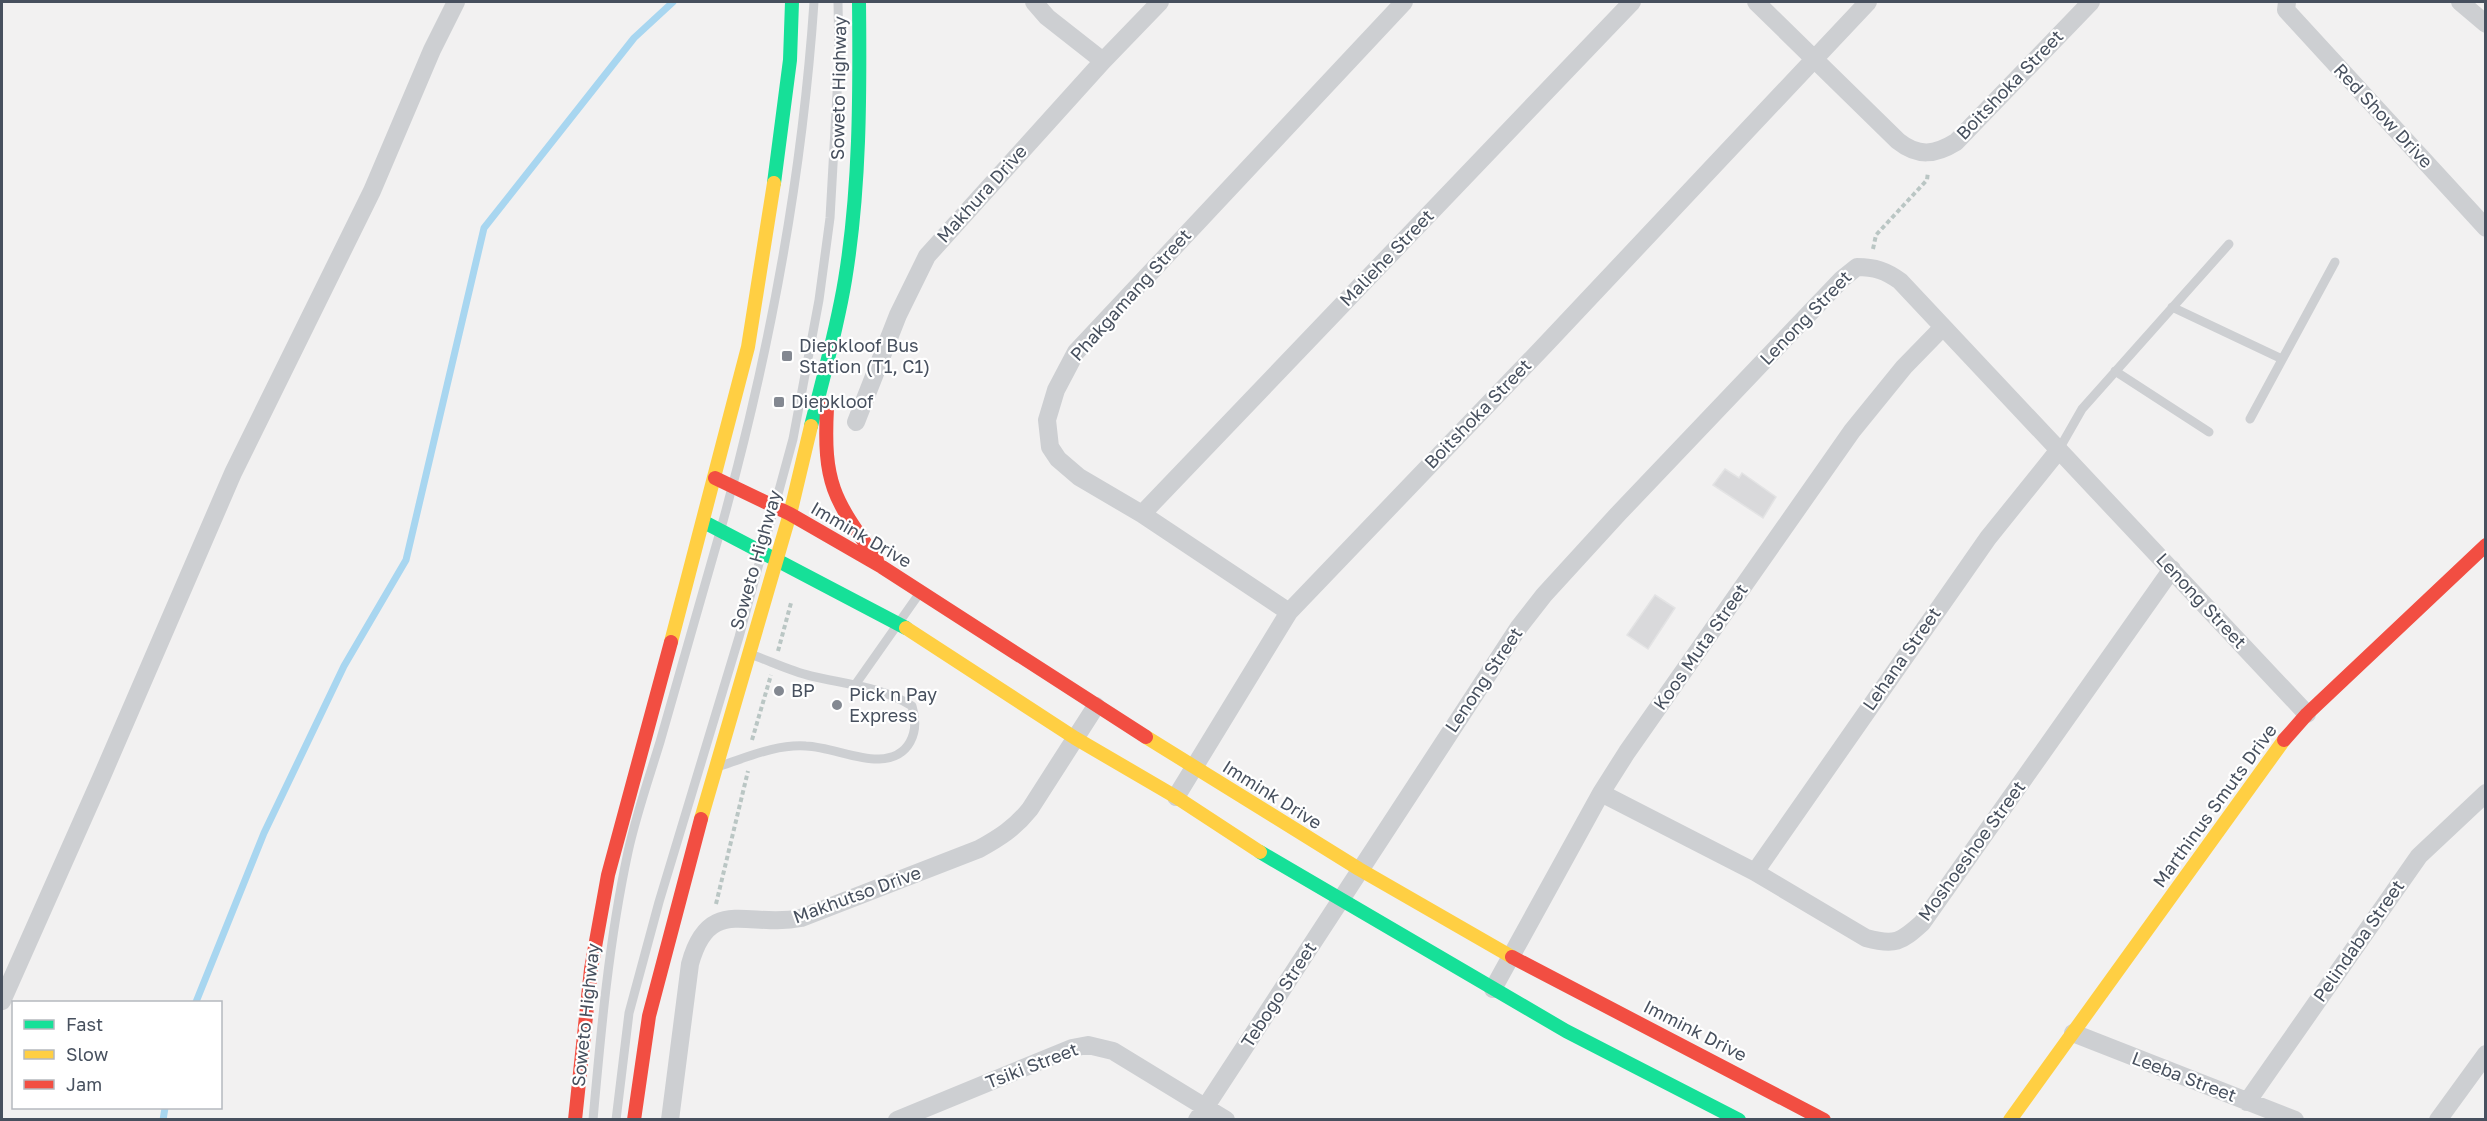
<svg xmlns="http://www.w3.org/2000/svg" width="2487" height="1121" viewBox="0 0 2487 1121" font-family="'Golos Text',sans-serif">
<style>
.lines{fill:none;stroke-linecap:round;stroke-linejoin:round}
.stream{stroke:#a8d6f0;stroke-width:7}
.building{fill:#d9d9db;stroke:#e3e3e4;stroke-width:1.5}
.path{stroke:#bac6c4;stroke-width:4;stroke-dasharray:4.5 3;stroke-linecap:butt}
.lane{stroke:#cdcfd2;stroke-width:9}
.street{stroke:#cdcfd2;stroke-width:18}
.fast{stroke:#16e098;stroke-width:14}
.slow{stroke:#ffcf43;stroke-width:14}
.jam{stroke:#f24e42;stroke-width:14}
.poi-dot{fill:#838891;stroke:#fff;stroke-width:2}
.labels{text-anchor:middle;stroke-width:4.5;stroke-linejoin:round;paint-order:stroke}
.street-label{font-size:18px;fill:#47505e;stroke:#fff}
.poi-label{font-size:18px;fill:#47505e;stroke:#fff;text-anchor:start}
</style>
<rect width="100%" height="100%" fill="#f2f1f1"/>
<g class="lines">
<path class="stream" d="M196,1002L264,833L344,666L406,560L484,228L634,38L673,2
M163,1120L165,1108"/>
</g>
<path class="building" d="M1725,469L1739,478L1742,473L1776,497L1763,518L1713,485Z
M1655,595L1675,608L1648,649L1627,635Z"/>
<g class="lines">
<path class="path" d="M1873,249L1876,235L1927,180L1928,172
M778,651L791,603
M752,740L771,675
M716,904L748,771"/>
<path class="lane" d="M2172,307L2282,359
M2115,371L2209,432
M2250,419L2335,262
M2058,451L2082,409L2229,244
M855,685L919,594
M720,766C748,757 776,744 806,746C829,747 858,760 879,759C910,758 920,732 912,706C882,687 845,684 811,676C790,671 770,661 750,654
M593,1120C601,1030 609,940 628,852C636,815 649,778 660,742C680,672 700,602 720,532C768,360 802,180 814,2
M616,1120L629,1013L659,902L739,637L793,439L819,300L830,218L839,58L838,2"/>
<path class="street" d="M1034,2L1047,17L1103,61
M1756,2L1898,141C1918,157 1935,155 1956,142L2091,2
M2287,2L2286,10L2486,228
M2460,2L2486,24
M856,422L898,315L927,256L1103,61L1160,2
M1142,514L1632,2
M1289,612L1142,514L1079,477L1058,459L1050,447L1047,420L1056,390L1076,352L1404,2
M1601,793L1755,872L1866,938C1895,946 1901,942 1922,923L2172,569
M1176,797L1289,612L1545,345L1868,2
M1755,872L1988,538L2058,451
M1493,989L1601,793L1627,752L1852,431L1904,367L1943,327
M2,1001L102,776L233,473L372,191L432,50L456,2
M2073,1033L2295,1120
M2247,1102L2419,856L2486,793
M670,1120L690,964C709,894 749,929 801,918L979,849C999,838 1015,828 1030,809L1096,706
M897,1120L1072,1048L1088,1045L1113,1051L1226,1120
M1197,1120L1519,627L1544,595L1619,513L1842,279L1857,267C1875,267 1886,271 1900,281L2307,714
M2438,1120L2486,1054"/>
<path class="fast" d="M774,183L790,60L792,2
M811,426C823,378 837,329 845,280C860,189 860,94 859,2
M704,522L906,628
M1260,852L1566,1031L1739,1120"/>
<path class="slow" d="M906,628L1075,738L1176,797L1260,852
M671,642L748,347L774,183
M1146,737L1359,869L1512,957
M701,819L791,510L811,426
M2010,1120L2284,740"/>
<path class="jam" d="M827,408C823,485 834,499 877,560
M715,478L790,514L882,567L1146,737
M2284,740L2307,714L2486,545
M1512,957L1824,1120
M575,1120L591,969L608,875L671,642
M634,1120L649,1016L701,819"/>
</g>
<g class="poi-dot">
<rect x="781" y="350" width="12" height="12" rx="3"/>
<rect x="773" y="396" width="12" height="12" rx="3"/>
<circle cx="779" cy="691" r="6"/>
<circle cx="837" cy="705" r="6"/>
</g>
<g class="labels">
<g class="street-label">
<text transform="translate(2010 85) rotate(-46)" y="6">Boitshoka Street</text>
<text transform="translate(839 88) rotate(-89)" y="6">Soweto Highway</text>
<text transform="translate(2383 116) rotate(47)" y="6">Red Show Drive</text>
<text transform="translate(982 194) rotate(-48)" y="6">Makhura Drive</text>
<text transform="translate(1387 258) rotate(-46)" y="6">Maliehe Street</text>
<text transform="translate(1131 295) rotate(-48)" y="6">Phakgamang Street</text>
<text transform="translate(1806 318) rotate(-46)" y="6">Lenong Street</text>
<text transform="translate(1478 414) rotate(-46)" y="6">Boitshoka Street</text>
<text transform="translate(861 535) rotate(30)" y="6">Immink Drive</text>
<text transform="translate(756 560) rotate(-74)" y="6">Soweto Highway</text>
<text transform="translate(2201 601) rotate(47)" y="6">Lenong Street</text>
<text transform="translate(1701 647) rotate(-55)" y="6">Koos Muta Street</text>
<text transform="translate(1902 659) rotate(-55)" y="6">Lehana Street</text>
<text transform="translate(1484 680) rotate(-56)" y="6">Lenong Street</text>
<text transform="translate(1272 795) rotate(32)" y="6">Immink Drive</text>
<text transform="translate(2215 806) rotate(-54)" y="6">Marthinus Smuts Drive</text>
<text transform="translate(1972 851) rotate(-54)" y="6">Moshoeshoe Street</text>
<text transform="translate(857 895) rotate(-20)" y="6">Makhutso Drive</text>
<text transform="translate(2359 941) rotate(-55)" y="6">Pelindaba Street</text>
<text transform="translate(1279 995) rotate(-57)" y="6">Tebogo Street</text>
<text transform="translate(586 1015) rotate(-84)" y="6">Soweto Highway</text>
<text transform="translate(1695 1031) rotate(27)" y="6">Immink Drive</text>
<text transform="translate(1032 1066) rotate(-21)" y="6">Tsiki Street</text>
<text transform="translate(2184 1077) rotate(21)" y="6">Leeba Street</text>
</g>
<g class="poi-label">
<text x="799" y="352">Diepkloof Bus<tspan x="799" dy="21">Station (T1, C1)</tspan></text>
<text x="791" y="408">Diepkloof</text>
<text x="791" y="697">BP</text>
<text x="849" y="701">Pick n Pay<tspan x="849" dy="21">Express</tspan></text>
</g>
</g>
<rect width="2487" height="1121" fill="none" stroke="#47505e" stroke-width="6"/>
<rect x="12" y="1001" width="210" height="108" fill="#ffffff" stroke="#b5b9bf" stroke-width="1.5"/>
<rect x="24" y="1020" width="30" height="9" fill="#16e098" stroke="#b5b9bf" stroke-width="1.5"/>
<text x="66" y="1031" font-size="18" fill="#47505e">Fast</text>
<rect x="24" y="1050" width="30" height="9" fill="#ffcf43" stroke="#b5b9bf" stroke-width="1.5"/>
<text x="66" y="1061" font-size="18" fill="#47505e">Slow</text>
<rect x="24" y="1080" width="30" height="9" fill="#f24e42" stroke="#b5b9bf" stroke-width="1.5"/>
<text x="66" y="1091" font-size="18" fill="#47505e">Jam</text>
</svg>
